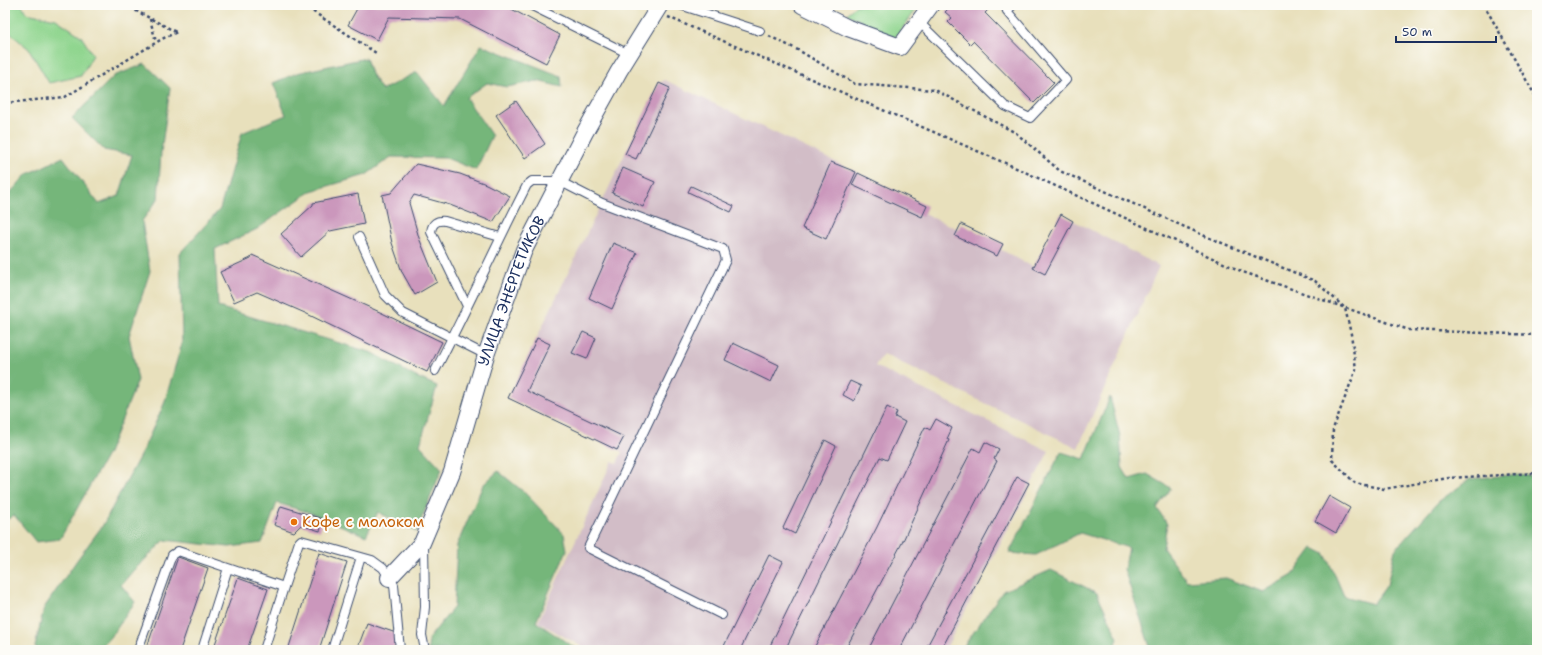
<svg xmlns="http://www.w3.org/2000/svg" width="1542" height="655" viewBox="0 0 1542 655" font-family="'Shantell Sans',sans-serif">
<style>
.industrial{fill:#d2bdc7}
.green{fill:#90d58f;stroke:#568276}
.forest{fill:#74b67a;stroke:#48726c}
.building{fill:#cb97bc}
.lines{fill:none;stroke-linecap:round;stroke-linejoin:round}
.lane-casing{stroke:#3a4a6c;stroke-width:10}
.street-casing{stroke:#3a4a6c;stroke-width:18}
.path{stroke:#3a4a6c;stroke-width:2.5;stroke-dasharray:3 3;stroke-linecap:butt}
.lane{stroke:#fff;stroke-width:8}
.street{stroke:#fff;stroke-width:16}
.food-dot{fill:#e8710a;stroke:#fdfcf7;stroke-width:1.5}
.labels{text-anchor:middle;stroke-width:4;stroke-linejoin:round;paint-order:stroke}
.street-label{font-size:15px;fill:#1b2f5e;stroke:#fdfcf7}
.food-label{font-size:15px;fill:#c56008;stroke:#fdfcf7;text-anchor:start}
</style>
<rect width="100%" height="100%" fill="#fdfcf7"/>
<filter id="ink" filterUnits="userSpaceOnUse"><feTurbulence type="fractalNoise" baseFrequency=".025" numOctaves="2"/><feDisplacementMap in="SourceGraphic" scale="8" xChannelSelector="R" yChannelSelector="G"/><feConvolveMatrix kernelMatrix="1 2 1 2 8 2 1 2 1" color-interpolation-filters="sRGB"/></filter>
<filter id="wash" filterUnits="userSpaceOnUse"><feTurbulence type="fractalNoise" baseFrequency=".012" numOctaves="4" result="noise"/><feDisplacementMap in="SourceGraphic" scale="16" xChannelSelector="R" yChannelSelector="G"/><feGaussianBlur stdDeviation="0.9" result="paint"/><feColorMatrix in="noise" values="0 0 0 0 0 0 0 0 0 0 0 0 0 0 0 0 0 1.4 0 .05"/><feComposite in="paint" operator="in"/></filter>
<g filter="url(#wash)">
<rect width="100%" height="100%" fill="#e8e0bc"/>
<path class="industrial" d="M665,80L927,206L924,214L958,229L961,224L1003,244L1000,249L1033,267L1061,214L1159,266L1078,448L883,354L875,366L1049,451L945,650H588L538,622L612,461L617,463L622,452L508,398L659,83Z"/>
<path class="green" d="M5,5H22L26,13L56,19L81,36L93,55L81,76L49,83L29,49L5,29Z
M856,5H920L895,38L847,14Z"/>
<path class="forest" d="M481,45L561,76L562,87L537,81L507,87L487,83L466,98L492,136L476,170L446,158L391,157L366,175L311,191L257,229L215,249L218,307L373,353L414,376L437,386L420,445L442,469L416,532L378,512L366,536L311,513L277,503L262,543L229,547L165,540L132,572L121,585L135,602L113,634L98,650H41L35,647L44,608L77,560L103,525L143,450L164,404L182,343L180,253L220,209L242,133L286,115L273,83L297,73L366,58L371,74L382,90L417,72L444,106Z
M145,64L170,88L161,152L158,199L142,221L150,271L129,336L138,380L108,453L60,539L36,542L14,515L5,521V199L26,175L63,157L99,204L119,196L132,155L104,150L72,118L114,76Z
M1110,397L1120,436L1122,467L1129,479L1147,474L1171,488L1157,508L1167,524L1163,548L1187,581L1226,578L1263,592L1293,575L1313,548L1325,554L1335,575L1344,596L1373,604L1387,585L1395,550L1438,502L1470,479L1510,475L1537,476V650H1151L1124,569L1129,548L1080,533L1036,555L1009,553L1061,452L1084,459Z
M498,471L525,493L564,534L567,550L536,622L578,650H428L429,638L454,607L457,545L483,485Z
M1051,570L1097,593L1118,638L1114,650H961L1003,591Z"/>
<g id="blocks">
<path class="building" d="M359,5H504L560,35L546,63L460,19L389,17L377,40L348,25Z
M952,5H993L985,13L1054,83L1034,103L973,41L970,44L948,22L952,18L945,12Z
M659,83L670,88L636,159L625,154Z
M516,101L545,144L525,158L496,115Z
M831,162L856,172L826,239L802,228Z
M416,164L460,174L486,184L510,196L493,222L450,205L414,195L409,203L419,238L437,282L415,295L402,272L392,243L382,195L391,193Z
M623,168L655,182L643,207L612,193Z
M858,173L927,206L922,217L852,185Z
M691,186L734,206L731,212L688,192Z
M358,194L364,224L330,231L301,257L281,234L313,205V203Z
M1061,214L1073,221L1045,274L1033,268Z
M961,224L1003,244L997,256L955,236Z
M613,243L637,253L612,309L589,298Z
M252,255L382,313L442,342L427,372L305,313L257,292L234,302L220,272L251,258Z
M583,332L596,338L587,359L572,353Z
M537,338L550,344L527,391L624,437L617,450L508,398Z
M733,343L779,365L771,382L725,360Z
M850,381L861,386L854,401L843,395Z
M887,407L897,412L895,417L905,422L887,460L880,457L785,650H768Z
M936,419L952,428L947,439L949,440L902,543L845,650H813L877,527L925,427L930,430Z
M825,440L836,446L795,534L783,528Z
M985,442L999,449L994,459L997,461L899,650H868L973,448L980,452Z
M1017,477L1029,483L941,650H925Z
M1329,496L1350,508L1336,533L1315,521Z
M281,506L323,519L320,531L301,525L294,532L274,525Z
M319,553L347,562L319,650H288Z
M769,555L783,562L740,650H722Z
M178,557L208,568L180,650H146Z
M238,578L268,589L247,650H213Z
M367,623L399,634L393,650H357Z"/>
</g>
</g>
<g filter="url(#ink)">
<use href="#blocks" fill-opacity="0" stroke="#3a4a6c" stroke-width="1"/>
<g class="lines">
<defs>
<path id="lane" d="M530,5L629,54
M680,5L760,31
M822,15L831,5
M919,22L1005,106L1030,118L1066,80L1007,11L1013,5
M359,237L385,295L403,313L486,355
M467,306L431,232C432,223 437,220 445,221L500,237
M435,371C467,310 495,247 527,185L532,181H559L602,203L723,249L726,260L588,548L722,615
M424,543L425,607L422,635L425,650
M138,650L172,555L178,551L284,587L299,542L301,540L372,560L383,568L394,585L400,650
M202,650L228,568
M264,650L284,587
M332,650L361,557"/>
<g id="street">
<path d="M802,5L848,28L900,47L931,5"/>
<path id="s1" d="M389,578L422,543L452,472L486,355L524,250L585,132L619,71L660,5"/>
</g>
</defs>
<use href="#lane" class="lane-casing"/>
<use href="#street" class="street-casing"/>
<path class="path" d="M125,5L176,32
M303,5L376,53
M1484,5L1537,99
M668,17L1012,166L1243,272L1409,330L1537,335
M150,19L156,42
M769,36L798,50L855,84L935,90L1016,133L1060,171L1205,236L1315,281L1345,308L1351,334L1356,369L1333,429L1332,460L1355,483L1384,489L1449,478L1537,473
M5,103L65,97L162,39L177,32"/>
<use href="#lane" class="lane"/>
<use href="#street" class="street"/>
</g>
</g>
<circle class="food-dot" cx="294" cy="522" r="4"/>
<g class="labels">
<g class="street-label">
<text dy="5" stroke="none"><textPath href="#s1" startOffset="316">УЛИЦА ЭНЕРГЕТИКОВ</textPath></text>
</g>
<g class="food-label">
<text x="302" y="527">Кофе с молоком</text>
</g>
</g>
<rect width="1542" height="655" fill="none" stroke="#fdfcf7" stroke-width="20"/>
<path d="M1396 36v6h100v-6" fill="none" stroke="#1b2f5e" stroke-width="2"/>
<text x="1402" y="36" font-size="12" fill="#1b2f5e" stroke="#fdfcf7" stroke-width="3" paint-order="stroke">50 m</text>
</svg>
